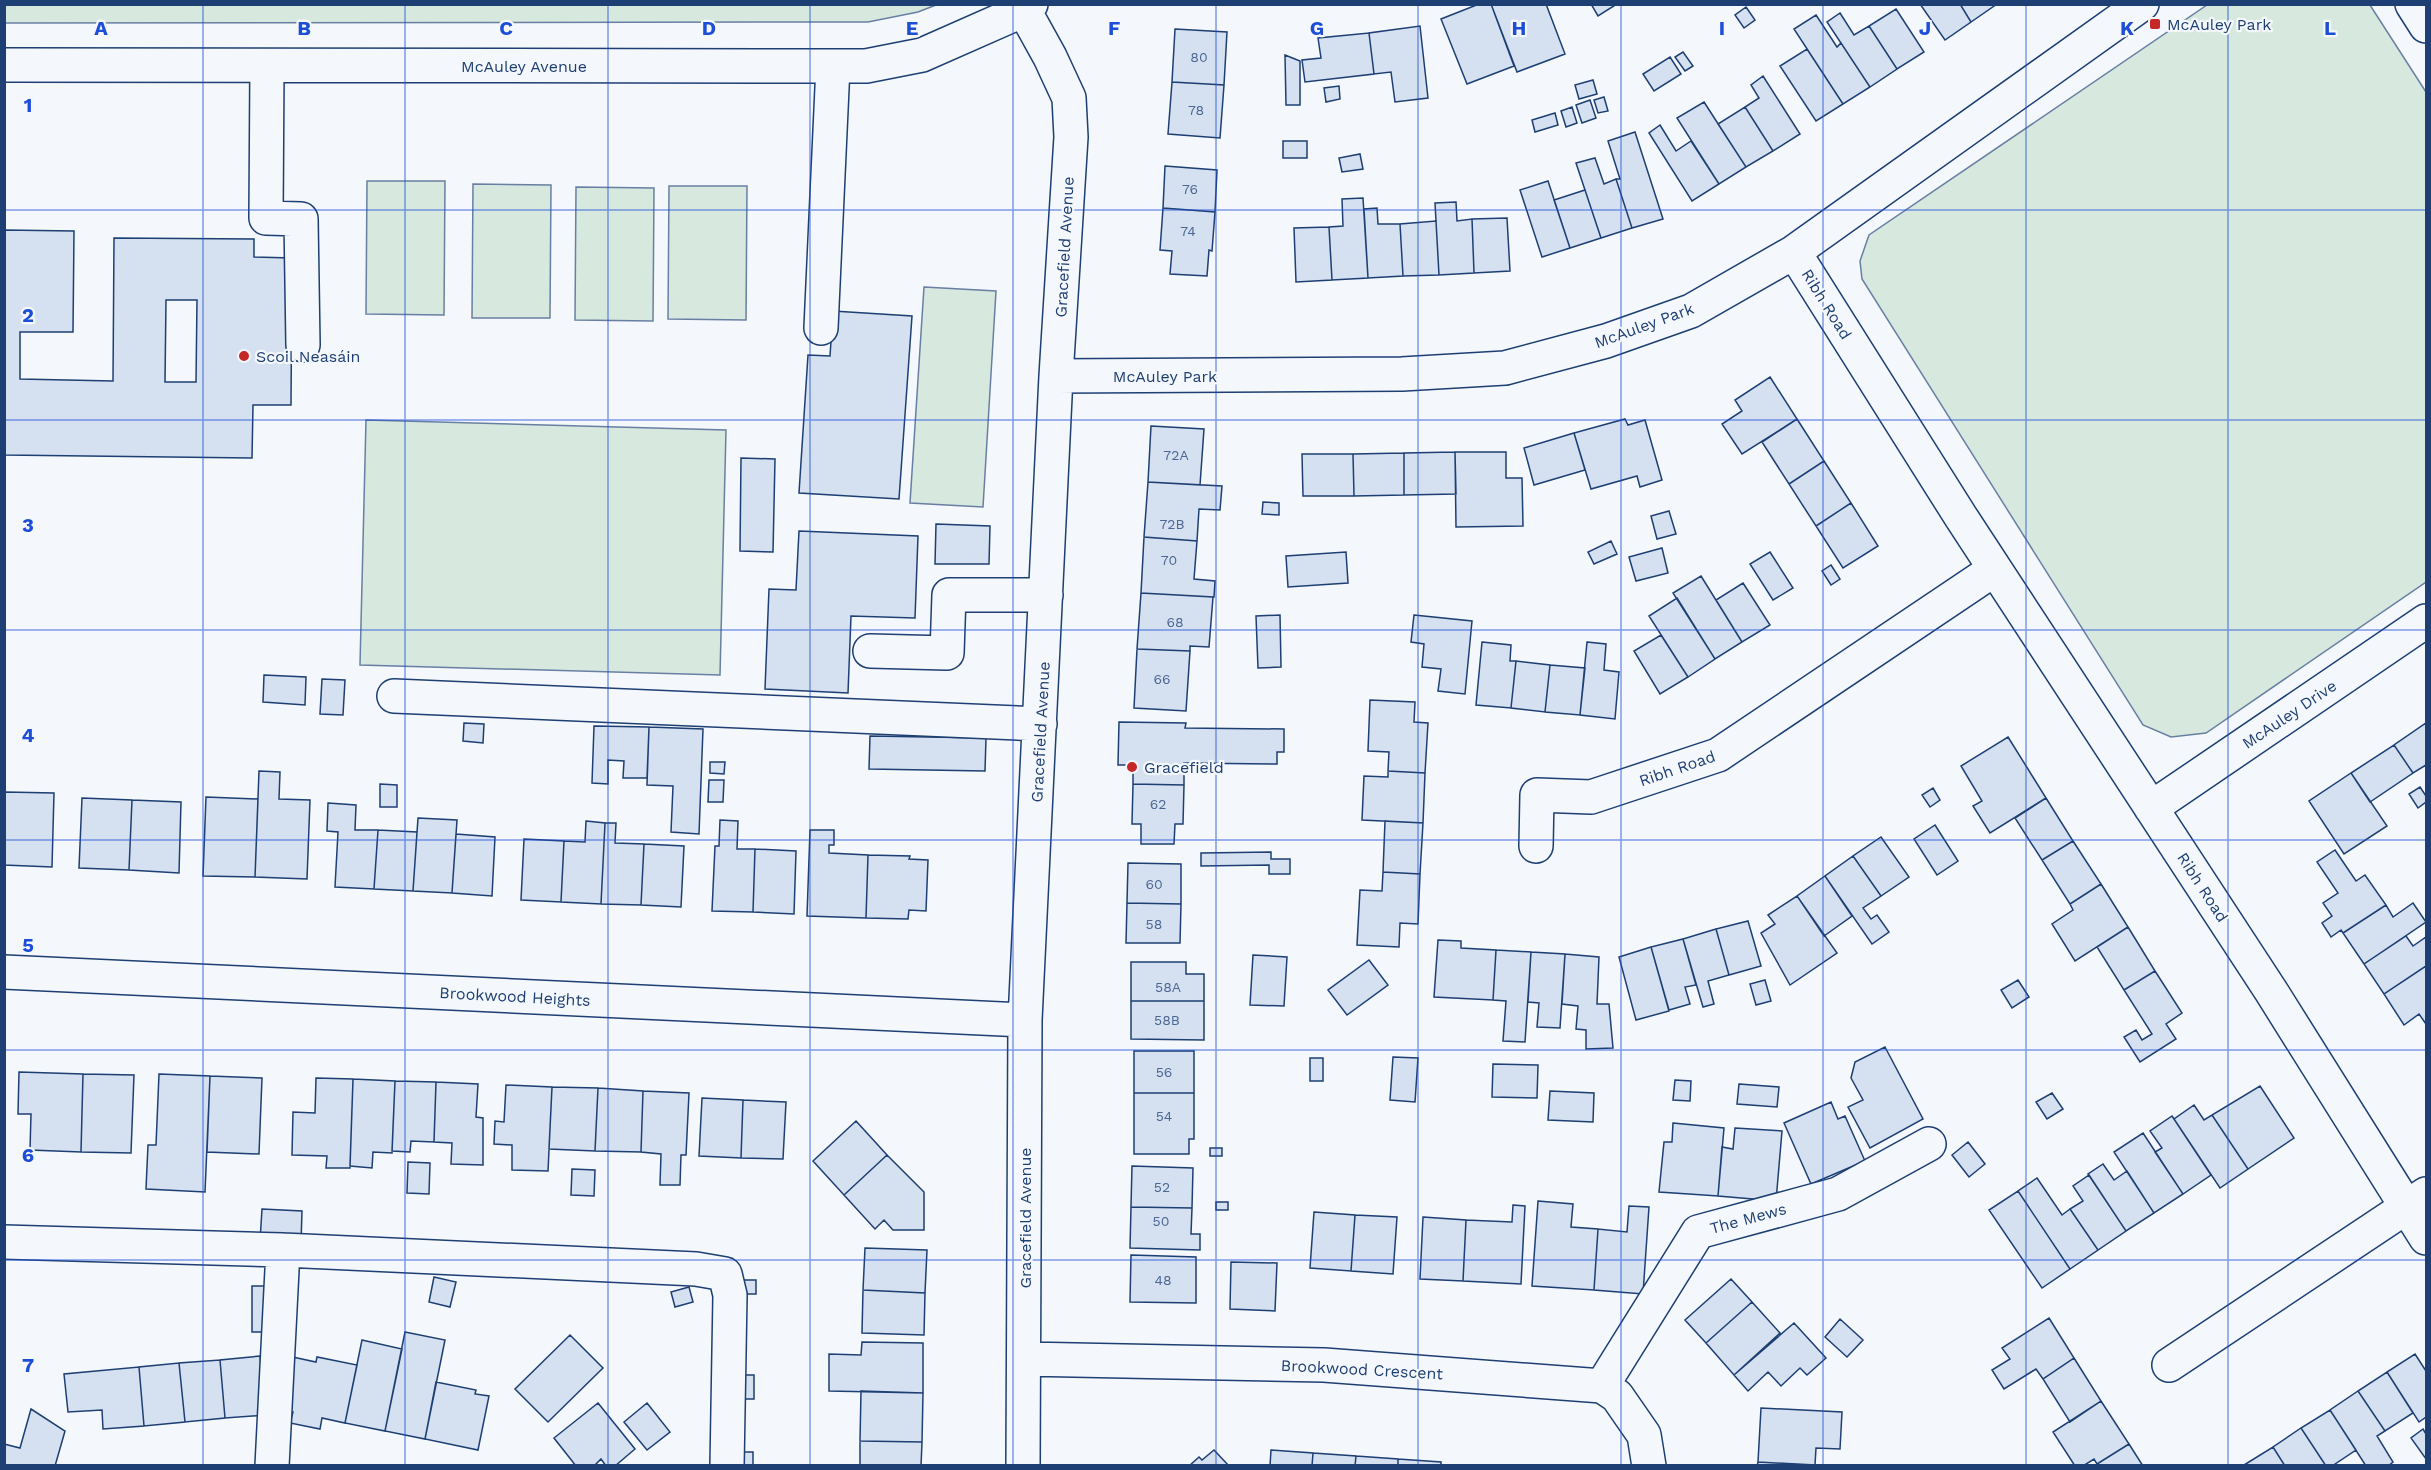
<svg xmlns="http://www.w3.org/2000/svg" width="2431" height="1470" viewBox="0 0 2431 1470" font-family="'Work Sans',sans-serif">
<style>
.green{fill:#d7e8df;stroke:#687fa3;stroke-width:1.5}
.building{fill:#d5e0f0;stroke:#1d3f73;stroke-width:1.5;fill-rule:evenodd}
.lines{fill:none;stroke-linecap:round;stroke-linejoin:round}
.minor-casing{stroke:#1d3f73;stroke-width:36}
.minor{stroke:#f4f7fb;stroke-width:33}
.grid{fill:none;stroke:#1d4ed8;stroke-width:1.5;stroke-opacity:0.55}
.poi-dot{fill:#c62828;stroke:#f4f7fb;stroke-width:2}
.labels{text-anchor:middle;stroke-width:4.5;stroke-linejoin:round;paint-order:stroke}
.number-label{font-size:14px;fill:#4b6792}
.poi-label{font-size:16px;fill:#1d3f73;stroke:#f4f7fb;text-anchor:start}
.street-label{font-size:16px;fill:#1d3f73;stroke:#f4f7fb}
.grid-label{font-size:20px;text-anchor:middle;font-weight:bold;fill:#1d4ed8;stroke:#f4f7fb;stroke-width:4.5;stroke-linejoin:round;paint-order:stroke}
</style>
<rect width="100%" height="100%" fill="#f4f7fb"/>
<path class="green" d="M4,5L5,4L936,5L918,12L868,22L5,23Z
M2207,5H2370L2426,92V582L2206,733L2171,737L2143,725L1862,279L1860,261L1869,235Z
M367,181H445L444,315L366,314Z
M473,184L551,185L550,318H472Z
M669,186H747L746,320L668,319Z
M576,187L654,188L653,321L575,320Z
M924,287L996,291L983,507L910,503Z
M366,420L726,430L720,675L360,665Z"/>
<path class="building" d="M1479,4H1491L1514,66L1467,84L1441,19Z
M1491,4H1546L1565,54L1517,72Z
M1591,4H1617L1598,16Z
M1920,4H1960L1971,22L1945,40Z
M1960,4H1997L1971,22Z
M1746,7L1755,20L1744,28L1735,15Z
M1896,9L1924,52L1897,69L1869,26Z
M1840,13L1854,35L1869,26L1897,69L1870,87L1827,22Z
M1816,15L1837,47L1841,43L1870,87L1843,104L1794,29Z
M1420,26L1428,98L1395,102L1391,72L1374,74L1369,33Z
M1175,29L1227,32L1224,85L1172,82Z
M1369,33L1374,74L1305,82L1302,60L1321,58L1318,38Z
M1807,49L1843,104L1816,121L1780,66Z
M1683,52L1693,66L1685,71L1675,57Z
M1285,55L1300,61V105H1286Z
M1670,57L1681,74L1654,91L1643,74Z
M1763,76L1800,134L1773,151L1745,107L1759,98L1751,85Z
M1593,80L1597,94L1579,99L1575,85Z
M1172,82L1224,85L1220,138L1168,134Z
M1339,86L1340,99L1326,102L1324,88Z
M1604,97L1608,111L1598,113L1594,100Z
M1590,100L1596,118L1582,123L1576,105Z
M1704,102L1746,167L1719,184L1677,118Z
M1572,107L1577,123L1566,127L1561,111Z
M1745,107L1773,151L1746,167L1718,124Z
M1555,113L1558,125L1535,132L1532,120Z
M1660,125L1676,151L1691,141L1719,184L1692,201L1649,133Z
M1635,132L1663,219L1632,228L1616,179H1620L1608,141Z
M1283,141H1307V158H1283Z
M1360,154L1363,169L1342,172L1339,158Z
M1595,158L1604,184L1616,179L1632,228L1601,238L1576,163Z
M1165,166L1217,170L1215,212L1163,208Z
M1548,181L1570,248L1542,257L1520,190Z
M1585,190L1601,238L1570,248L1554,200Z
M1363,198L1368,278L1332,280L1329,227L1343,226L1342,199Z
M1456,202L1457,221L1472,219L1474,273L1439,275L1435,203Z
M1163,208L1215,212L1212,251L1209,250L1207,276L1170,274L1172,251L1160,250Z
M1377,208L1378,224H1400L1403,276L1368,278L1364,209Z
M1507,218L1510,271L1474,273L1472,219Z
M1436,221L1439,275L1403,276L1400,224Z
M1329,227L1332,280L1296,282L1294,228Z
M4,230L74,231L73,332H20V379L113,381L114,238L254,239V257L292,258L291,405H253L252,458L4,455ZM166,300H197L196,382H165Z
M833,311L912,316L899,499L799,493L808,355L830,356Z
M1770,377L1797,419L1742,454L1722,424L1742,411L1735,400Z
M1625,419L1628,425L1645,420L1662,480L1640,487L1637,476L1591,489L1574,433Z
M1797,419L1824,461L1789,484L1762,442Z
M1151,426L1204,429L1200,485L1148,482Z
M1574,433L1585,470L1534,485L1524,448Z
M1455,452H1506V478H1522L1523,526L1456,527Z
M1455,452L1456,494L1404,495V453Z
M1404,453V495L1354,496L1353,454Z
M1302,454H1353L1354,496H1303Z
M741,458L775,459L773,552L740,551Z
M1824,461L1851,503L1816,526L1789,484Z
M1148,482L1222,486L1220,510L1199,509L1197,541L1144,537Z
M1263,502L1279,503V515L1262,514Z
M1851,503L1878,546L1843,568L1816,526Z
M1669,511L1676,534L1657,539L1651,516Z
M936,524L990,526L989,564H935Z
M799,531L918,536L915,618L851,616L848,693L765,689L769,589L796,590Z
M1144,537L1197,541L1194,579L1215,581L1214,597L1141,593Z
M1611,541L1617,554L1594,564L1588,552Z
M1662,548L1668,573L1636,581L1629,557Z
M1346,552L1348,583L1288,587L1286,556Z
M1770,552L1793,588L1773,600L1750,564Z
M1831,565L1840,579L1831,585L1822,571Z
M1701,576L1742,642L1715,659L1673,593Z
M1743,583L1770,625L1742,642L1716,600Z
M1141,593L1213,597L1209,647L1190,646V651L1137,649Z
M1677,598L1715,659L1688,677L1649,616Z
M1280,615L1281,667L1258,668L1256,616Z
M1414,615L1472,621L1465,694L1438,691L1441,669L1422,667L1424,644L1411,642Z
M1661,635L1688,677L1660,694L1634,651Z
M1482,642L1511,645L1510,661H1516L1511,708L1476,705Z
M1587,642L1606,644L1604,670L1619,672L1615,719L1580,715Z
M1137,649L1190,651L1186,711L1134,708Z
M1516,661L1550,665L1545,712L1511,708Z
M1550,665L1585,668L1580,715L1545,712Z
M264,675L306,677L305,705L263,702Z
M322,679L345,680L343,715L320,714Z
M1370,700L1415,702L1414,722L1428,723L1425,773L1388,771L1389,752L1368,751Z
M1119,722L1186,723L1185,728L1284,729V752H1277V764L1184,763V785L1133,784V765H1118Z
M464,723L484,724L483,743L463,741Z
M2426,723V765L2413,773L2394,745Z
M594,726L649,727L647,778H623L624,761L608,760V784L592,783Z
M649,727L703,729L699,834L671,832L673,786L647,785Z
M870,736L986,738L985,771L869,769Z
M2008,737L2046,798L1990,833L1973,806L1982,801L1961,766Z
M2394,745L2413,773L2370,802L2351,773Z
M710,762H725L724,774L710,773Z
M259,771L280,772L279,799L310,800L307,879L255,877Z
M1388,771L1425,773L1423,823L1362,820L1364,776L1388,777Z
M2351,773L2387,826L2344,854L2309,801Z
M709,780H724L723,802H708Z
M380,784L397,785V807H380Z
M1133,784L1184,785L1183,824H1175L1174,844H1141V824H1132Z
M2420,787L2426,796V802L2418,808L2409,794Z
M1933,788L1940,800L1930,807L1922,795Z
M5,792L54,793L52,867L4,865Z
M206,797L258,799L255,877L203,876Z
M82,798L132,800L129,870L79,868Z
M2046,798L2073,841L2042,860L2015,818Z
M132,800L181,802L179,873L129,870Z
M328,803L356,805L355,830H378L374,889L335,887L338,832L327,831Z
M418,818L457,820L452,893L413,891Z
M720,820L738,821L737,849H755L753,912L712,911L715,846H719Z
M586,821L605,823L601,904L561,902L564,841L585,842Z
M1385,821L1423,823L1420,874L1383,872Z
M605,823H616L615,843L644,844L641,905L601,904Z
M1935,825L1958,861L1937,875L1914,839Z
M378,830L417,832L413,891L374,889Z
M810,830H834V845H829V853L868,855L866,918L807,916Z
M456,834L495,837L492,896L452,893Z
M1881,837L1909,877L1881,896L1853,856Z
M524,839L564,841L561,902L521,900Z
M2073,841L2101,884L2070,904L2042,860Z
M644,844L684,846L681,907L641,905Z
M755,849L796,851L794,914L753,912Z
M2335,850L2356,881L2365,875L2386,905L2343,933L2341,930L2331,937L2322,923L2332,916L2323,903L2338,893L2317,862Z
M1271,852V859H1290V874H1269V865L1201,866V853Z
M868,855L910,856L909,859L928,860L926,911L909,910L908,919L866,918Z
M1853,856L1881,896L1863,908L1871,919L1877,915L1889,932L1872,944L1825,876Z
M1128,863L1181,864V904L1127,903Z
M1383,872L1420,874L1418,924L1400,923L1399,947L1357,945L1360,890L1382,891Z
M1825,876L1852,916L1824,936L1797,896Z
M2101,884L2128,927L2075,961L2052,924L2073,910L2070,904Z
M1797,896L1837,953L1790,985L1761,933L1775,924L1768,915Z
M1127,903L1181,904L1180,943H1126Z
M2413,903L2426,922L2364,964L2343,933L2386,905L2393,917Z
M1748,921L1761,966L1729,975L1716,929Z
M2128,927L2155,971L2124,990L2097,947Z
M1716,929L1729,975L1708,981L1714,1004L1703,1007L1683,939Z
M2406,936L2413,946L2426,937V966L2384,994L2364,964Z
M1683,939L1696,985L1685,987L1690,1004L1669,1010L1651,947Z
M1438,940L1461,941V948L1496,950L1493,1000L1434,997Z
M1651,947L1669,1011L1636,1020L1619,957Z
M1496,950L1531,952L1525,1042L1503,1041L1506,1001L1493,1000Z
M1531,952L1565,954L1560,1028L1537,1027L1539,1003L1528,1002Z
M1565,954L1599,957L1597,1004H1609L1613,1048L1586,1049V1030L1576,1029L1578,1006L1562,1004Z
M1253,955L1287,957L1284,1006L1250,1005Z
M1369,960L1388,985L1347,1015L1328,990Z
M1131,962H1186V974H1204V1001H1131Z
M2426,966V1024L2419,1014L2404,1025L2384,994Z
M2155,971L2182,1013L2166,1024L2176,1039L2140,1062L2124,1037L2136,1030L2142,1040L2152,1034L2124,990Z
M1765,980L1771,1001L1756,1005L1750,984Z
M2018,980L2029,997L2012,1008L2001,990Z
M1131,1001H1204V1040L1131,1039Z
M1885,1047L1923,1119L1870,1148L1848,1107L1863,1100L1851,1078L1855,1062Z
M1134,1051H1194V1093H1134Z
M1393,1057L1418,1058L1415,1102L1390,1100Z
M1310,1058H1323V1081H1310Z
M1493,1064L1538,1065L1537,1098L1492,1097Z
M19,1072L83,1074L81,1152L30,1150L31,1114H18Z
M83,1074L134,1075L131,1153L81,1152Z
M159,1074L210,1076L205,1192L146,1189L148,1145H156Z
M210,1076L262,1078L259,1154L207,1152Z
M316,1078L353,1079L350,1168H326L327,1156L292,1155L293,1112L315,1113Z
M353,1079L395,1081L392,1153L373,1152L372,1168L350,1166Z
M1675,1080L1691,1081L1690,1101L1673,1100Z
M395,1081L436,1082L434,1142L411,1141L410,1152L392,1151Z
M436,1082L478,1084L476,1117L483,1118V1165L451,1164L452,1143L434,1142Z
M1739,1084L1779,1087L1777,1107L1737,1104Z
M506,1085L552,1087L548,1171L512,1170V1145L494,1144L495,1121L504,1122Z
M2260,1086L2294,1138L2248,1169L2212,1115Z
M552,1087L598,1088L595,1151L549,1149Z
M598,1088L643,1091L641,1152L595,1151Z
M643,1091L689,1093L686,1155H681L680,1185H660L661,1154L641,1152Z
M1550,1091L1594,1093L1593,1122L1548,1120Z
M1134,1093H1194V1139H1189V1154H1134Z
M2052,1093L2063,1109L2047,1119L2036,1102Z
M702,1098L743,1100L741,1158L699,1156Z
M743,1100L786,1102L783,1159L741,1158Z
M1831,1102L1838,1119L1845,1116L1865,1161L1811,1184L1784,1123Z
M2194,1105L2204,1120L2212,1115L2248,1169L2220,1188L2174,1119Z
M2172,1116L2211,1175L2183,1194L2155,1152L2162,1148L2150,1131Z
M856,1121L887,1155L844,1195L813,1161Z
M1673,1123L1724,1128L1718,1196L1659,1192L1664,1142H1672Z
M1735,1128L1782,1131L1776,1201L1718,1196L1722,1147L1733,1149Z
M2143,1133L2183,1194L2154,1213L2114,1152Z
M1968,1142L1985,1164L1969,1177L1952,1155Z
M1210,1148H1222V1156H1210Z
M887,1155L924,1192V1230H893L884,1220L875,1229L844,1195Z
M408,1162L430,1163L429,1194L407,1193Z
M2103,1164L2114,1180L2127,1171L2154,1213L2126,1231L2088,1174Z
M1132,1166L1193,1168L1192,1208L1131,1207Z
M572,1169L595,1170L594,1196L571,1195Z
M2089,1175L2126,1231L2098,1250L2070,1209L2083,1201L2073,1186Z
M2037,1178L2062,1215L2070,1209L2098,1250L2070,1269L2018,1191Z
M2018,1191L2070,1269L2042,1288L1989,1210Z
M1538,1201L1573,1204L1571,1227L1598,1229L1594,1290L1532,1286Z
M1216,1202H1228V1210H1216Z
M1513,1205L1525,1206L1521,1284L1463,1281L1466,1220L1512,1222Z
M1629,1206L1649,1207L1643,1294L1594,1290L1598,1229L1627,1232Z
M1131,1207L1192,1208L1191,1234H1200V1250L1130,1248Z
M262,1209L302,1211L301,1243L260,1241Z
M1314,1212L1355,1215L1351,1271L1310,1268Z
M1355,1215L1397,1217L1393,1274L1351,1271Z
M1423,1217L1466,1220L1463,1281L1420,1279Z
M865,1248L927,1250L925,1293L863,1290Z
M1131,1255L1196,1257V1303L1130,1302Z
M1231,1262L1277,1263L1275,1311L1230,1309Z
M434,1277L456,1282L450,1307L429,1302Z
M1731,1279L1752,1302L1706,1343L1685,1320Z
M742,1280H756V1294H742Z
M252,1286H274V1332H252Z
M689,1287L693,1302L675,1307L671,1292Z
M863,1290L925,1293L924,1335L862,1333Z
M1752,1302L1780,1333L1734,1375L1706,1343Z
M2049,1318L2074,1358L2043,1379L2036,1369L2004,1389L1992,1370L2010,1359L2002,1348Z
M1840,1319L1863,1340L1847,1357L1825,1337Z
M1794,1323L1826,1358L1807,1375L1800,1368L1781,1386L1768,1372L1748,1391L1734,1375Z
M405,1332L445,1340L425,1439L385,1431Z
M570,1335L603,1368L548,1422L515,1389Z
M362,1340L402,1349L385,1431L345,1423Z
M862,1342L923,1343V1393L829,1391V1354L861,1355Z
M2415,1354L2426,1371V1417L2419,1422L2387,1372Z
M260,1356L266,1415L225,1418L220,1360Z
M288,1356L316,1362L317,1357L357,1365L345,1423L322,1418L320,1429L290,1423L293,1412L285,1410Z
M2074,1358L2101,1401L2070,1422L2043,1379Z
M220,1360L225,1418L185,1422L179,1363Z
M179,1363L185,1422L144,1426L139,1367Z
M139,1367L144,1426L103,1429L102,1410L68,1412L64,1374Z
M2387,1372L2413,1413L2385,1431L2358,1391Z
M737,1375H754V1399H737Z
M436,1382L476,1390L475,1394L489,1396L478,1450L425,1439Z
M861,1391L923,1393L922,1442L860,1441Z
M2358,1391L2385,1431L2377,1436L2393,1462L2388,1466H2366L2330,1410Z
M2101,1401L2129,1444L2097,1464L2094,1459L2083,1466H2075L2053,1432Z
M598,1403L635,1449L615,1466H606L601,1459L594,1466H576L554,1438Z
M647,1403L670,1432L647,1450L624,1422Z
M1761,1408L1842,1412L1840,1449L1816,1448L1815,1465L1758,1462Z
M31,1409L65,1431L55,1466H4V1444L20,1448Z
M2330,1410L2356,1450L2332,1466H2326L2301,1428Z
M2301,1428L2326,1466H2285L2273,1447Z
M2423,1429L2426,1434V1459L2411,1438Z
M860,1441L922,1442L921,1466H860Z
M2129,1444L2143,1466H2098L2097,1464Z
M2273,1447L2285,1466H2244V1465Z
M1214,1450L1229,1466H1189L1199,1457L1202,1460Z
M1271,1450L1313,1453L1312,1466H1270Z
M736,1452H753V1466H736Z
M1313,1453L1356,1456L1355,1466H1312Z
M1356,1456L1398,1459V1466H1355Z
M1398,1459L1441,1462V1466H1398Z
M1758,1462L1815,1465V1466H1757Z"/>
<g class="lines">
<defs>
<path id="minor" d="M2412,4L2426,26
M4,65L866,66L922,55L1024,10L1031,4
M267,66L266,218L301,219L303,345
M1794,252L1961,517L2271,991L2426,1238
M821,328L833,66
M1056,376L1402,374L1505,368L1606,341L1691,311L1794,252L2142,4
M870,651L947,653L949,595H1046
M394,696L1040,724
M2151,808L2426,621
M1536,846L1537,795L1591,797L1718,755L1995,569
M4,972L1025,1020
M4,1242L283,1250L696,1269L725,1274L730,1295L727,1466
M1025,1359L1324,1365L1602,1386L1617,1396L1644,1435L1649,1466
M2169,1365L2426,1194
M1602,1386L1698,1232L1838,1194L1929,1144
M272,1466L283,1250
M1023,1466L1025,1020L1056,376L1071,137L1069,98L1050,57L1024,10"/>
</defs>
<use href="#minor" class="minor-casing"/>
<use href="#minor" class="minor"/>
</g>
<path class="grid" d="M203,4V1466M405,4V1466M608,4V1466M810,4V1466M1013,4V1466M1216,4V1466M1418,4V1466M1621,4V1466M1823,4V1466M2026,4V1466M2228,4V1466M4,210H2426M4,420H2426M4,630H2426M4,840H2426M4,1050H2426M4,1260H2426"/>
<g class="poi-dot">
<rect x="2149" y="18" width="12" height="12" rx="3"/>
<circle cx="244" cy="356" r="6"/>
<circle cx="1132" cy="767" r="6"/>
</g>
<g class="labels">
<g class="number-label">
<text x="1199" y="62">80</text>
<text x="1196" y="115">78</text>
<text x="1190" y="194">76</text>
<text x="1188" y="236">74</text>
<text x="1176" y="460">72A</text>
<text x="1172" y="529">72B</text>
<text x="1169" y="565">70</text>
<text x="1175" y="627">68</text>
<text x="1162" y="684">66</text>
<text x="1158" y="809">62</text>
<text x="1154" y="889">60</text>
<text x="1154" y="929">58</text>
<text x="1168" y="992">58A</text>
<text x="1167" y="1025">58B</text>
<text x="1164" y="1077">56</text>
<text x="1164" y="1121">54</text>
<text x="1162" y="1192">52</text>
<text x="1161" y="1226">50</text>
<text x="1163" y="1285">48</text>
</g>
<g class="poi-label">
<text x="2167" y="30">McAuley Park</text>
<text x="256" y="362">Scoil Neasáin</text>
<text x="1144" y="773">Gracefield</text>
</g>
<g class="street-label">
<text x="524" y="72">McAuley Avenue</text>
<text transform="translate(1064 247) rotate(-87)" y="6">Gracefield Avenue</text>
<text transform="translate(1827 304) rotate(58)" y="6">Ribh Road</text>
<text transform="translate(1644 325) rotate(-20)" y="6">McAuley Park</text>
<text x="1165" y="382">McAuley Park</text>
<text transform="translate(2289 714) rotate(-34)" y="6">McAuley Drive</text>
<text transform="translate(1040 732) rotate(-87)" y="6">Gracefield Avenue</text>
<text transform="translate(1677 768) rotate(-19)" y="6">Ribh Road</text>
<text transform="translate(2203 887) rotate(57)" y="6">Ribh Road</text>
<text transform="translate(515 996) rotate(3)" y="6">Brookwood Heights</text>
<text transform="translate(1025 1218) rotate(-90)" y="6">Gracefield Avenue</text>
<text transform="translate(1748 1218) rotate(-15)" y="6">The Mews</text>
<text transform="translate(1362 1369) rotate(3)" y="6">Brookwood Crescent</text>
</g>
</g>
<g class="grid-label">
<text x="101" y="35">A</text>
<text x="304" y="35">B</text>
<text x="506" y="35">C</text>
<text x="709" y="35">D</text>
<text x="912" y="35">E</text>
<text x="1114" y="35">F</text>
<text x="1317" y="35">G</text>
<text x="1519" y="35">H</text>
<text x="1722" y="35">I</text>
<text x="1925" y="35">J</text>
<text x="2127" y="35">K</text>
<text x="2330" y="35">L</text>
<text x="28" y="112">1</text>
<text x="28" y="322">2</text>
<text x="28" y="532">3</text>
<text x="28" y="742">4</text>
<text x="28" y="952">5</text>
<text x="28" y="1162">6</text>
<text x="28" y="1372">7</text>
</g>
<rect width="2431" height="1470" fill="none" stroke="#1d3f73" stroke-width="12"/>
</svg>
